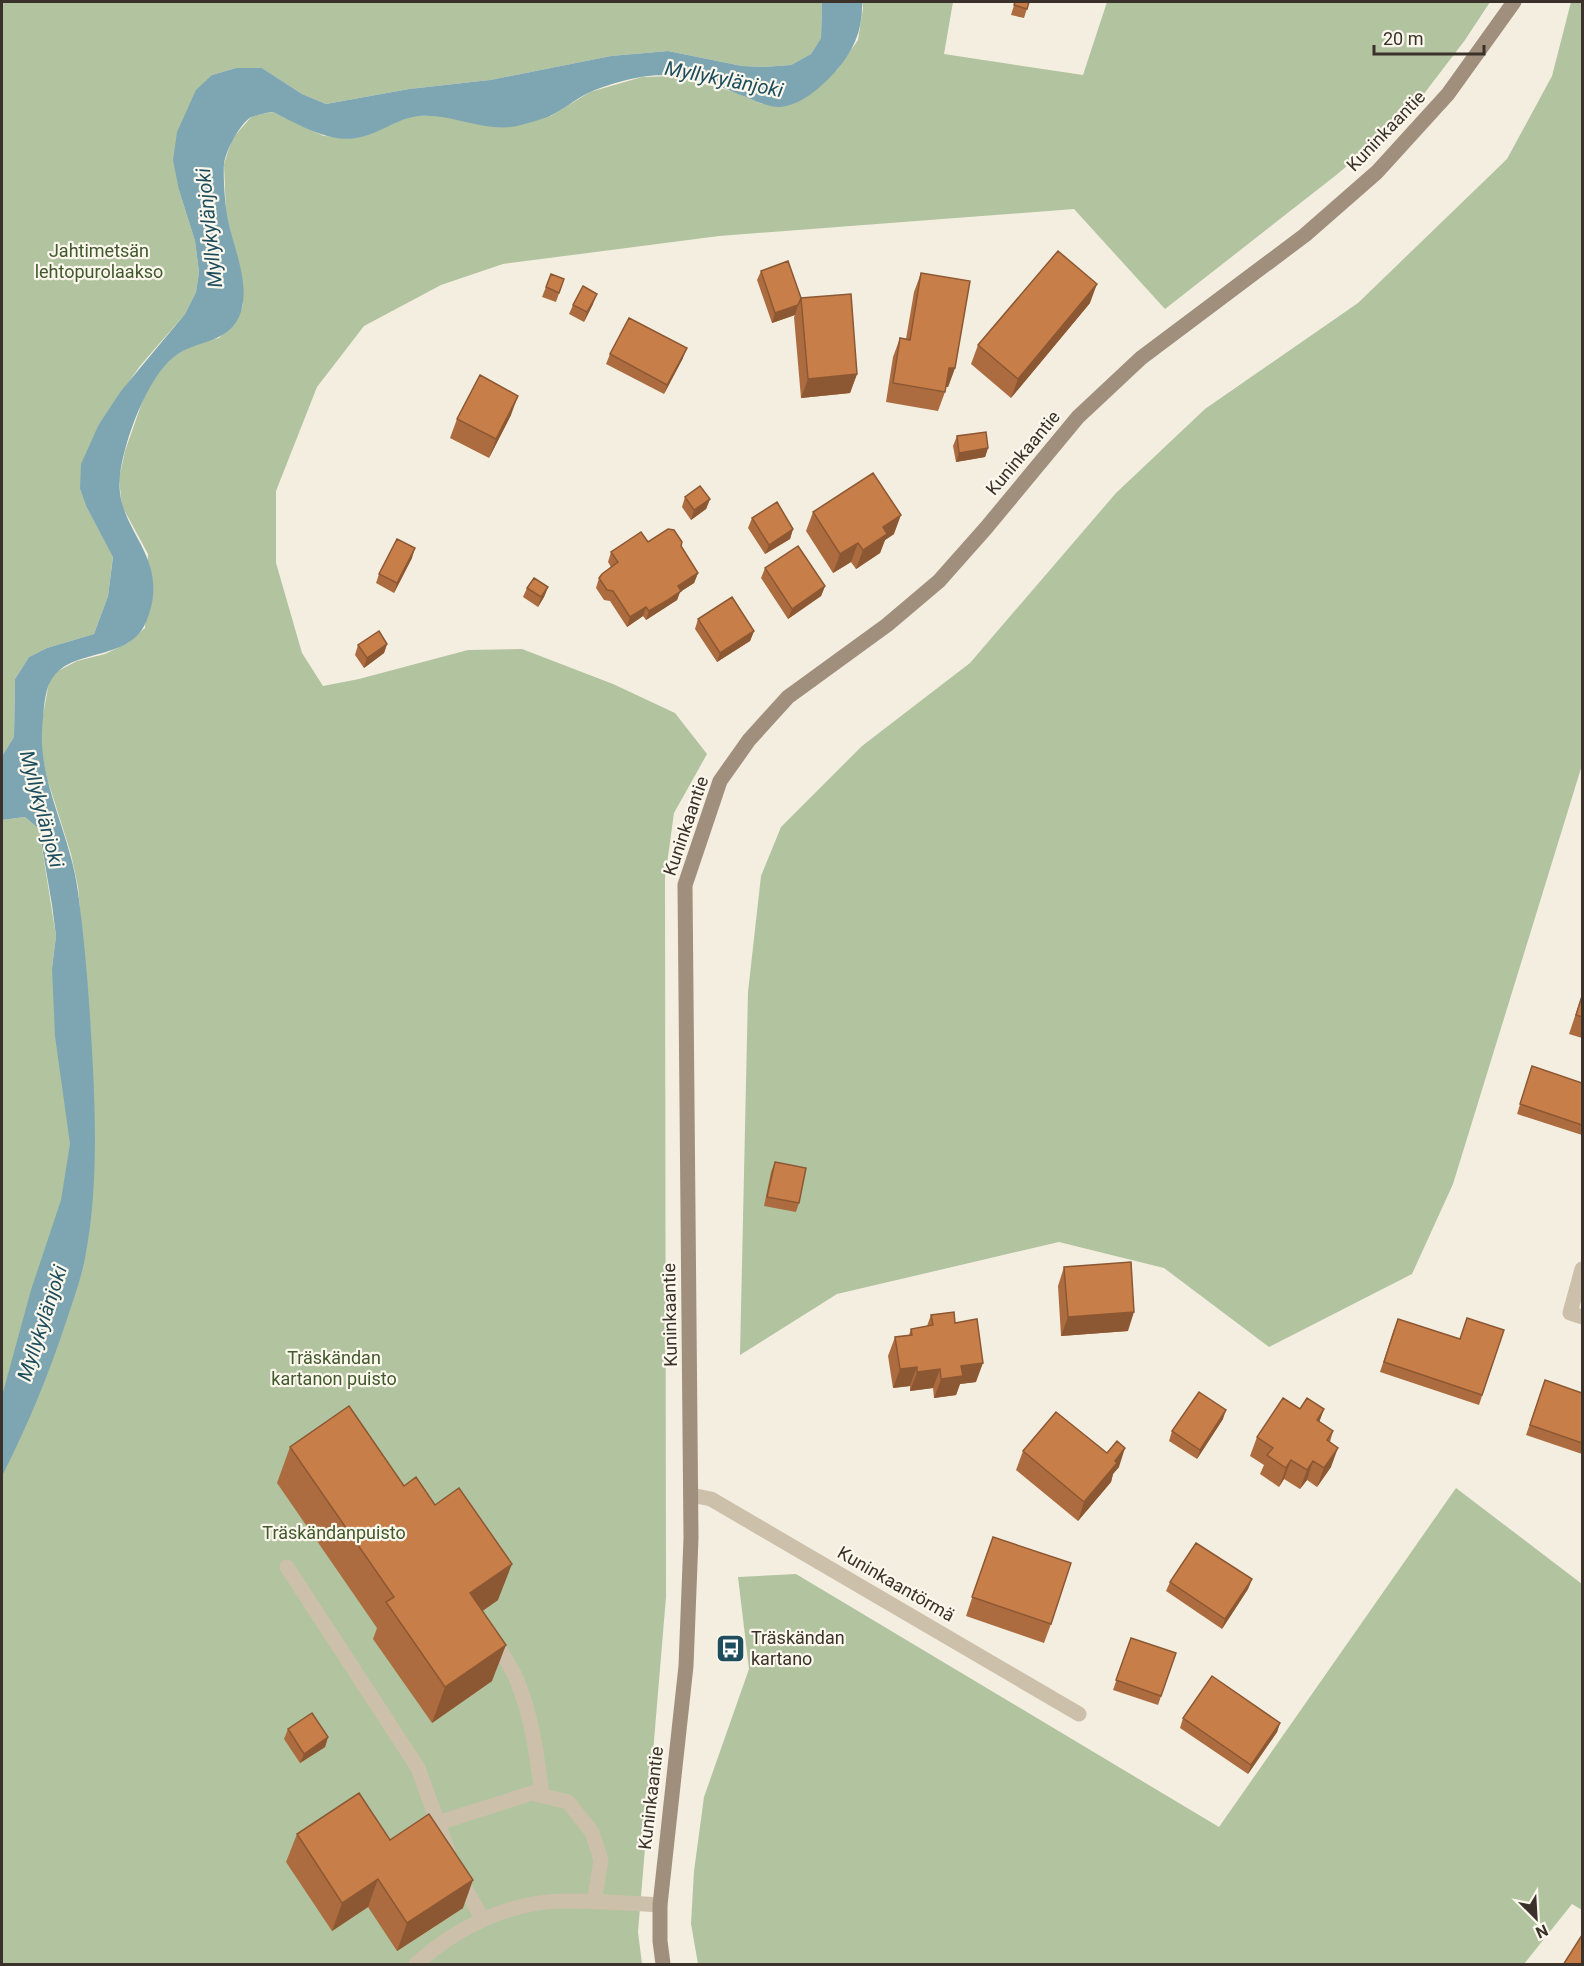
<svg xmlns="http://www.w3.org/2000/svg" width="1584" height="1966" viewBox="0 0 1584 1966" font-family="Roboto,sans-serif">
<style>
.green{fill:#b1c39f}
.water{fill:#7ea6b2}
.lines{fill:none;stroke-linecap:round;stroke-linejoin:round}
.service{stroke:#ccc0ab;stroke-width:15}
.minor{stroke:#ccc0ab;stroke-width:15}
.secondary{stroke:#a08f7c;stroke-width:15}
.wall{fill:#ac6c3f}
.shaded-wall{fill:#8c5833}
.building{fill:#c87e49;stroke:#8c5833;stroke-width:1.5}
.labels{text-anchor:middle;stroke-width:4.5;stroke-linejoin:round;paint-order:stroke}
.street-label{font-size:18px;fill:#3a322a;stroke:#fbf7ec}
.park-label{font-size:18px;fill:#41592d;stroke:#fbf7ec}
.poi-label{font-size:18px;fill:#3a322a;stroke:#fbf7ec;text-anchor:start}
.water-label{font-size:20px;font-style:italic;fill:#1e4e5d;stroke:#fbf7ec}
</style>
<rect width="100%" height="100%" fill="#f4eee0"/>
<path class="green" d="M2,2H822L821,38L811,54L791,65L764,67L742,66L668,51L611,56L490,80L409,89L326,104L302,94L262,68H236L212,75L179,190L195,241L199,272L196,292L185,314L140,366L99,424L80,489L86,506L113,556L108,596L94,634L47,648L29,657L15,679L14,737L2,756Z
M862,2H953L944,54L1083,75L1107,2H1490L1465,40L1407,116L1335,176L1165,309L1074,209L719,236L503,264L441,285L364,326L317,387L276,491V563L302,653L323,686L359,679L468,650L522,649L613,684L675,713L707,754L674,813L665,878L666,1597L638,1932L642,1964H2V820L25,817L39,829L56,936L52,968L91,1037L78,887L71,854L47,778L40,743L43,715L49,682L56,672L77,661L105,654L128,643L145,628L148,554L122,506L119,479L125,451L145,394L159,370L175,355L197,343L219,338L238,318L243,305V285L226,213L224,164L232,139L252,116L273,112L324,136L356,138L412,116L442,115L482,125L551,116L590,92L642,77L676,76L734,92L762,104L837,70L858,40L863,8Z
M1571,2H1582V765L1453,1184L1412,1274L1269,1347L1164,1268L1059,1242L837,1294L740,1355L748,992L761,876L781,827L862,746L970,663L1116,493L1205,409L1358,303L1507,159L1552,76Z
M1456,1488L1582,1584V1910L1572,1904L1524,1964H698L691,1924L694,1871L704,1797L749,1669L738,1577L796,1574L1219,1827Z"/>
<path class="water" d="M822,2H862C863,29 854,51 835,72C821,87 802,105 780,107C765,107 752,99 738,94C709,81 673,71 641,77C624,80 603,86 588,93C574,100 563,110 550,116C540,120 528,123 517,126C485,133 452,113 419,116C397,118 378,135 356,138C334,142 312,131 293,122C291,121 275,113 273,112C270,112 253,116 251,117C239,125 226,150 224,164C223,177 225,207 228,220C234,250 252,287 239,317C226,344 196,340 175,356C147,377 124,441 120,475C113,531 174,555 146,622C130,661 75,648 54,676C45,686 44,706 43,719C35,778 71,833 78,892C86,950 90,1010 93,1069C96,1132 97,1196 85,1258C81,1279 73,1301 66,1322C49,1374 27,1427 2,1476V1396L31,1290L61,1200L70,1144L55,1036L52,968L56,936L52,905L39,829L25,817L2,820V756L14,737L15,679L29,657L47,648L94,634L108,596L113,557L86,506L80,489L81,464L99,424L121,391L185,314L196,292L199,272L195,241L179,190L173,160L177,132L196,90L212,75L236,68H262L302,94L326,104L409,89L490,80L611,56L668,51L742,66L764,67L791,65L811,54L821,38Z"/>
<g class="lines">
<path class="service" d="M691,1495L711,1499L1079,1714
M287,1567L418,1768L448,1851
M492,1638C500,1651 510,1664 516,1678C532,1716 537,1755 542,1795
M438,1823L532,1793L568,1802L592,1832L601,1860L594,1902
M458,1876L483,1920
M416,1964C457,1927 510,1901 566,1901C597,1901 629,1903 660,1905"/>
<path class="minor" d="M1582,1269L1570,1313L1582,1317"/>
<path class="secondary" d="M663,1964L660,1941V1905L686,1666L691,1538L685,885L720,781L749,740L788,697L887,625L939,581L986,528L1078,417L1141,358L1305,235L1377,172L1448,94L1514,2"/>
</g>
<path class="wall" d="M1015,2H1029L1024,18L1011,15Z
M761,271L801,298L857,374L850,393L801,398L794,317L795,315L772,323L757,280Z
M921,273L955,368L948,387H946L945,392L938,411L886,402L893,357L900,338L906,339L914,292Z
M551,274L564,279L556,302L542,297Z
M1090,303L1011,398L971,364L978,345Z
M593,304L584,322L569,314L573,305Z
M610,354L683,358L664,394L606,364Z
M511,415L489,458L450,438L457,419Z
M957,436L988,448L985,457L956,462L953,446Z
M685,497L710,499L706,509L691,520L682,507Z
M813,512L894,534L885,540L880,553L856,569L851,562L833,573L806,531Z
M752,518L793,529L790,539L765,554L748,528Z
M648,542L681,546L698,573L694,583L680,592L677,600L646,620L643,616L627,627L610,601L604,600L596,588L599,578L611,567L608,562L611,552Z
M412,558L394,593L376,583L379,574Z
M765,568L825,586L821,596L788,619L761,578Z
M548,587L544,597L538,607L523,597L527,588Z
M698,619L754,631L750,641L717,662L695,629Z
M387,644L384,653L364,668L355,655L358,645Z
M1582,995V1038L1569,1034Z
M1532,1066L1582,1083V1135L1517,1114Z
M775,1162L799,1203L796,1212L764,1206L771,1172Z
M1064,1267L1128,1331L1061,1336L1058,1286Z
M931,1315L955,1323L976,1382L960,1384L956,1395L934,1398L933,1388L910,1391V1386L893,1388L888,1356L895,1337L909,1335L911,1329L927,1326Z
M1394,1329L1460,1339L1504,1330L1479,1405L1380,1372Z
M1545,1380L1582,1393V1454L1526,1435Z
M1324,1409L1319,1422L1333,1431L1330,1442L1331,1467L1317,1487L1307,1480L1300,1489L1284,1479L1279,1487L1260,1474L1264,1465L1250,1456L1257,1437Z
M1223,1419L1197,1459L1169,1441L1172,1431Z
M290,1447L404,1486L498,1600L482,1611L492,1681L432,1723L373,1639L377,1628L277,1483Z
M1023,1451L1119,1467L1113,1474L1111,1482L1078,1521L1016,1470Z
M986,1556L1051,1624L1044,1643L966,1616Z
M1252,1579L1248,1589L1222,1629L1166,1591L1170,1582Z
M1131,1638L1176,1653L1158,1705L1113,1690Z
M1183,1718L1280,1723L1277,1732L1248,1774L1180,1728Z
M288,1729L328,1737L325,1747L300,1763L284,1739Z
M297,1834L390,1840L463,1908L397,1951L368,1907L332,1931L286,1862Z"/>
<path class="shaded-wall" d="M1097,284L1090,303L1011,398L1018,379Z
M597,294L593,304L584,322L587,312Z
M798,305L795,315L772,323L775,313Z
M687,348L683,358L664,394L667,385Z
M949,368H955L948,387H942Z
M857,374L850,393L801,398L808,379Z
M518,396L511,415L489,458L496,439Z
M988,448L985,457L956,462L959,453Z
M710,499L706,509L691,520L694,510Z
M901,515L894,534L885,540L880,553L856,569L863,550L883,527Z
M793,529L790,539L765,554L769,545Z
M858,543L851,562L833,573L840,554Z
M415,548L412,558L394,593L397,583Z
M698,573L694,583L680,592L677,600L646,620L649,611L678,586Z
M825,586L821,596L788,619L792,609Z
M548,587L544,597L538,607L541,597Z
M646,607L643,616L627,627L630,617Z
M754,631L750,641L717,662L720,653Z
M387,644L384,653L364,668L367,658Z
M1134,1312L1128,1331L1061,1336L1068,1317Z
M983,1363L976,1382L960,1384L956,1395L934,1398L941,1379L961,1366Z
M917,1367L910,1386L893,1388L900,1369Z
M940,1369L933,1388L910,1391L917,1372Z
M1324,1409L1317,1428V1420Z
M1226,1410L1223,1419L1197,1459L1200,1450Z
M1125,1448L1119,1467L1113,1474L1111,1482L1078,1521L1084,1502Z
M1338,1448L1331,1467L1317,1487L1324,1468Z
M1291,1460L1284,1479L1279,1487L1286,1468Z
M1313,1461L1307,1480L1300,1489L1307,1470Z
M512,1564L498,1600L457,1629L470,1593Z
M1252,1579L1248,1589L1222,1629L1225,1619Z
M506,1645L492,1681L432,1723L445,1687Z
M1280,1723L1277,1732L1248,1774L1251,1765Z
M328,1737L325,1747L300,1763L304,1754Z
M378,1879L368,1907L332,1931L342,1903Z
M473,1880L463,1908L397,1951L407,1923Z"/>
<path class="building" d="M1015,2H1029L1027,9L1014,5Z
M1058,251L1097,284L1018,379L978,345Z
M788,261L801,298L798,305L775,313L761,271Z
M921,273L970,281L955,368H949L945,392L893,383L900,338L910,340Z
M551,274L564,279L559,293L546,287Z
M583,286L597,294L587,312L573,305Z
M851,294L857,374L808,379L801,298Z
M629,318L687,348L667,385L610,354Z
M480,375L518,396L496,439L457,419Z
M986,432L988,448L959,453L957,436Z
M873,473L901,515L883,527L887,534L863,550L858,543L840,554L813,512Z
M700,486L710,499L694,510L685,497Z
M777,502L793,529L769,545L752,518Z
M668,529L674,530L682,542L681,546L698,573L678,586L681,591L666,601L649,611L646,607L630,617L613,591L607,590L599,578L602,574L618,562L611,552L641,532L648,542Z
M397,539L415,548L397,583L379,574Z
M798,546L825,586L792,609L765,568Z
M534,578L548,587L541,597L527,588Z
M732,597L754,631L720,653L698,619Z
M379,631L387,644L367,658L358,645Z
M1582,996V1017L1576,1015Z
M1532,1066L1582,1083V1125L1520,1104Z
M775,1162L806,1168L799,1203L767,1197Z
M1131,1262L1134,1312L1068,1317L1064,1267Z
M954,1312L955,1323L977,1319L983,1363L961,1366L963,1376L941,1379L940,1369L917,1372V1367L900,1369L895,1337L912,1335L911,1329L933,1325L931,1315Z
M1467,1318L1504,1330L1482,1395L1384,1362L1398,1319L1460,1339Z
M1545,1380L1582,1393V1443L1530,1425Z
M1199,1392L1226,1410L1200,1450L1172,1431Z
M1283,1398L1300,1409L1307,1398L1324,1409L1317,1420L1333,1431L1327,1440L1338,1448L1324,1468L1313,1461L1307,1470L1291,1460L1286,1468L1267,1455L1273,1448L1257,1437Z
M349,1406L404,1486L416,1477L435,1505L459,1488L512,1564L470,1593L506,1645L445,1687L386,1602L394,1597L290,1447Z
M1056,1412L1107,1453L1117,1441L1125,1448L1115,1461L1117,1463L1084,1502L1023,1451Z
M993,1537L1071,1563L1051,1624L972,1597Z
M1196,1543L1252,1579L1225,1619L1170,1582Z
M1131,1638L1176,1653L1161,1696L1116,1680Z
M1212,1676L1280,1723L1251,1765L1183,1718Z
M312,1713L328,1737L304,1754L288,1729Z
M359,1793L390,1840L429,1814L473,1880L407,1923L378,1879L342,1903L297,1834Z
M1582,1935V1965H1563Z"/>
<defs>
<symbol id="bus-square" viewBox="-11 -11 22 22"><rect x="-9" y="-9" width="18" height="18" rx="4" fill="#1e4e5d" stroke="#fbf7ec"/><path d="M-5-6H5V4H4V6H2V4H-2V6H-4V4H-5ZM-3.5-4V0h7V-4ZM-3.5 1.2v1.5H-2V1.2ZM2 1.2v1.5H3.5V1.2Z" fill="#fff"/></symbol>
</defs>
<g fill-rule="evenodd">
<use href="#bus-square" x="714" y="1632" width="33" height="33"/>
</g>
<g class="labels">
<g class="street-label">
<text transform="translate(1386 131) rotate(-46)" y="6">Kuninkaantie</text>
<text transform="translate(1023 453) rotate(-50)" y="6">Kuninkaantie</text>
<text transform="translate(686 826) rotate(-71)" y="6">Kuninkaantie</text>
<text transform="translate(670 1315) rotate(-91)" y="6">Kuninkaantie</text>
<text transform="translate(896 1584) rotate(30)" y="6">Kuninkaantörmä</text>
<text transform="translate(651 1798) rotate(-83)" y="6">Kuninkaantie</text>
</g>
<g class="park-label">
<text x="99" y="257">Jahtimetsän<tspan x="99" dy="21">lehtopurolaakso</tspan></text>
<text x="334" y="1364">Träskändan<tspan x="334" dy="21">kartanon puisto</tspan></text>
<text x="334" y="1539">Träskändanpuisto</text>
</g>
<g class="poi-label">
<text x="751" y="1644">Träskändan<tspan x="751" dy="21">kartano</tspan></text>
</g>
<g class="water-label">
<text transform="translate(724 79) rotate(11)" y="7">Myllykylänjoki</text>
<text transform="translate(209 228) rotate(-96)" y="7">Myllykylänjoki</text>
<text transform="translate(42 809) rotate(75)" y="7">Myllykylänjoki</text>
<text transform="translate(42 1323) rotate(-72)" y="7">Myllykylänjoki</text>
</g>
</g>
<rect width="1584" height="1966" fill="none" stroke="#3a322a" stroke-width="6"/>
<g transform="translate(1536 1918) rotate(156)" stroke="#fbf7ec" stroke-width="4.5" paint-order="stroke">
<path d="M0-4.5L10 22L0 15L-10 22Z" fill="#3a322a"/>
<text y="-9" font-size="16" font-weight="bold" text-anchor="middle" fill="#3a322a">N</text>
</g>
<path d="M1374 45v9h110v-9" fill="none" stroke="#3a322a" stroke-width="3"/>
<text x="1383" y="45" font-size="18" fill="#3a322a" stroke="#fbf7ec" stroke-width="4.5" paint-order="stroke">20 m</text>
</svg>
